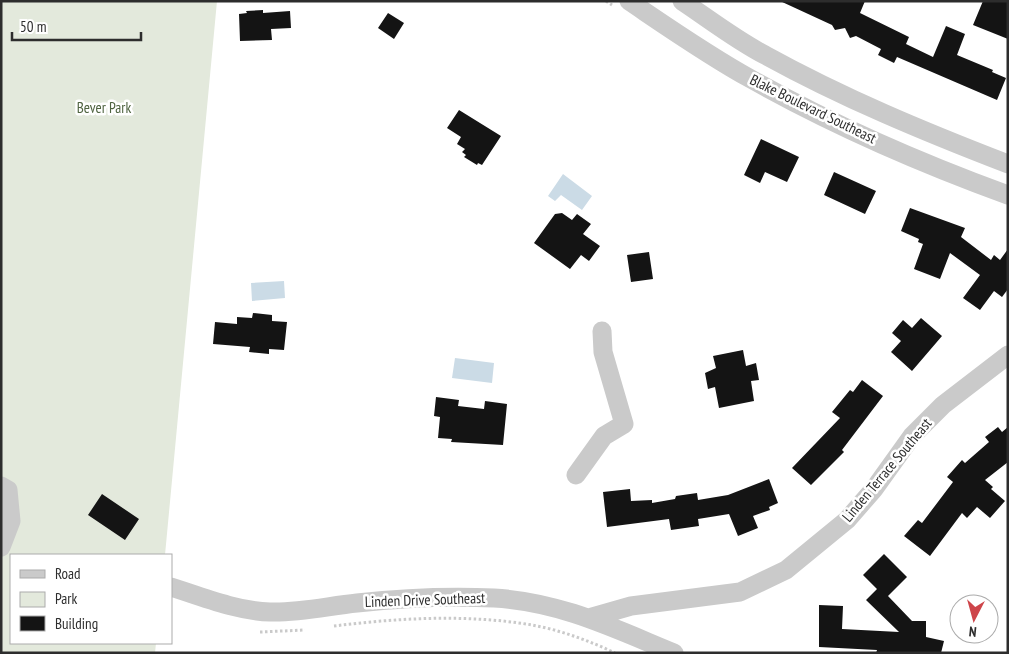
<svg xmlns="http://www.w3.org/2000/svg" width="1009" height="654" viewBox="0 0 1009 654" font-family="'PT Sans Narrow',sans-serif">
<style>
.green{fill:#e3e9dc}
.water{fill:#cbdbe6}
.building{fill:#141414}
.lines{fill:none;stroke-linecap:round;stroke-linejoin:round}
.path{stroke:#cacaca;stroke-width:3;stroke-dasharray:2.5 2.5;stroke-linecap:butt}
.minor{stroke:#cacaca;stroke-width:19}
.labels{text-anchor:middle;stroke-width:5;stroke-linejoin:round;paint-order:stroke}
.park-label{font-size:15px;fill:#4f6340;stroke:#fff}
.street-label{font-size:15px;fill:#2d2d2d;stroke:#fff}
</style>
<rect width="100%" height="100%" fill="#fff"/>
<path class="green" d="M1,1H217L165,555H11V643H156L155,653H1Z"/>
<path class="water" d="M563,174L592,196L582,210L561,195L555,201L548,196Z
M284,281L285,298L252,301L251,283Z
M455,358L494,363L492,383L452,378Z"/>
<path class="building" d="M780,1H865L860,13L909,37L906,44L933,57L946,26L965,34L957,55L993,70L992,72L1006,78L997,100L897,57L894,63L878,55L881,49L856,36L850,38L845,28L835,30L832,25Z
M983,1H1008V39L973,25Z
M263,10V13L290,11L291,28L271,29L272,40L240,41L239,14L247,13L246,11Z
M388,13L404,23L394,39L378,28Z
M459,110L501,136L482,165L478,163L477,165L464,157L466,155L462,152L465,149L457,144L461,137L447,128Z
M761,139L799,157L787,182L765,172L760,183L744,175Z
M834,172L876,191L865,214L824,195Z
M910,208L965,228L961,237L991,260L994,255L1000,260L1008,249V289L1002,297L994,291L980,310L963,298L980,275L950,253L940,279L914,269L923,244L918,242L919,239L901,231Z
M562,213L572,220L577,214L591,224L583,234L600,246L589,261L581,255L570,269L534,243L555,214Z
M649,252L653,279L631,282L627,255Z
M253,313L272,315V321L287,322L284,350L269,349V354L249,352L250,347L213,344L215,322L237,324V317L252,318Z
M921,318L942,336L912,371L891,352L901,341L892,333L903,320L912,328Z
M743,350L746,366L756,363L759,380L751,381L754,401L719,408L715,387L708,389L705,373L716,368L713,356Z
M862,380L883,396L842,450L844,452L811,485L792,468L840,418L832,412L850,390L853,392Z
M436,397L459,400L458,406L484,409L485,401L507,404L503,445L451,442L452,439L438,438L440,417L434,416Z
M998,427L1002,432L1008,427V462L985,480L993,487L991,489L1005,501L990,518L977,507L967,518L962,513L930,556L904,536L918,520L922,523L953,482L947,477L962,460L965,463L989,442L985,437Z
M769,479L778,503L769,507L770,510L753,516L758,528L738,536L729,514L698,519L699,526L671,530L669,519L607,527L603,492L630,489L631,501L652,500V503L675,499L676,496L697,493L698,500L728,495Z
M102,494L139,519L125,540L88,515Z
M884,554L907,577L888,596L912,621H926V637L944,641L941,653H876L877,650L819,647V605L843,606L842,629L899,632L866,600L877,589L863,575Z"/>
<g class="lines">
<path class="path" d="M606,1L612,5
M334,626C398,618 468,614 532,625C560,630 590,641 615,653
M260,632L305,630"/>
<path class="minor" d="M629,1C669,28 709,56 751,79C833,125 920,163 1008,195
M682,1C709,19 736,40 765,55C843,98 925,132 1008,164
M576,475L604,436L624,424L603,352L602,331
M1,486L8,490L11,521L1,547
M171,587C202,597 237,611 270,612C300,613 328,606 357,603C402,598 449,596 494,598C561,602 613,628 674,653
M589,618L631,606L740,592L786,570L847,520L874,489L912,436L943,405L1008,355"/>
</g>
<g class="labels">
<g class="park-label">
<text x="104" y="113">Bever Park</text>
</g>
<g class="street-label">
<text transform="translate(813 109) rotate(26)" y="5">Blake Boulevard Southeast</text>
<text transform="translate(887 470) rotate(-50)" y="5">Linden Terrace Southeast</text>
<text transform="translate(425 600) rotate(-2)" y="5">Linden Drive Southeast</text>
</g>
</g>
<rect width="1009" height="654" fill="none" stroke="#2d2d2d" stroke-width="5"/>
<rect x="10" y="554" width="162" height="90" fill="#ffffff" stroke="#ababab"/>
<rect x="20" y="570" width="25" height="8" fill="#cacaca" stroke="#ababab"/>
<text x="55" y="579" font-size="15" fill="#2d2d2d">Road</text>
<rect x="20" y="592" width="25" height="15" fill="#e3e9dc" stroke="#ababab"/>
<text x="55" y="604" font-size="15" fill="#2d2d2d">Park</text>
<rect x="20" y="616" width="25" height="15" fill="#141414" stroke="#ababab"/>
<text x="55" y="629" font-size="15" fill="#2d2d2d">Building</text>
<g transform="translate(974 619) rotate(186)"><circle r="24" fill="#ffffff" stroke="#ababab"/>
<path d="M0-4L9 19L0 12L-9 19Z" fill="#ce454a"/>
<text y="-8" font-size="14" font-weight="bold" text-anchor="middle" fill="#2d2d2d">N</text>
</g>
<path d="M12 32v8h129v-8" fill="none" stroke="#2d2d2d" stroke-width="2.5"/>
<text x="20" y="32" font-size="15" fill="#2d2d2d" stroke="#ffffff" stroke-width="4" paint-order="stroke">50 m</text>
</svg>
